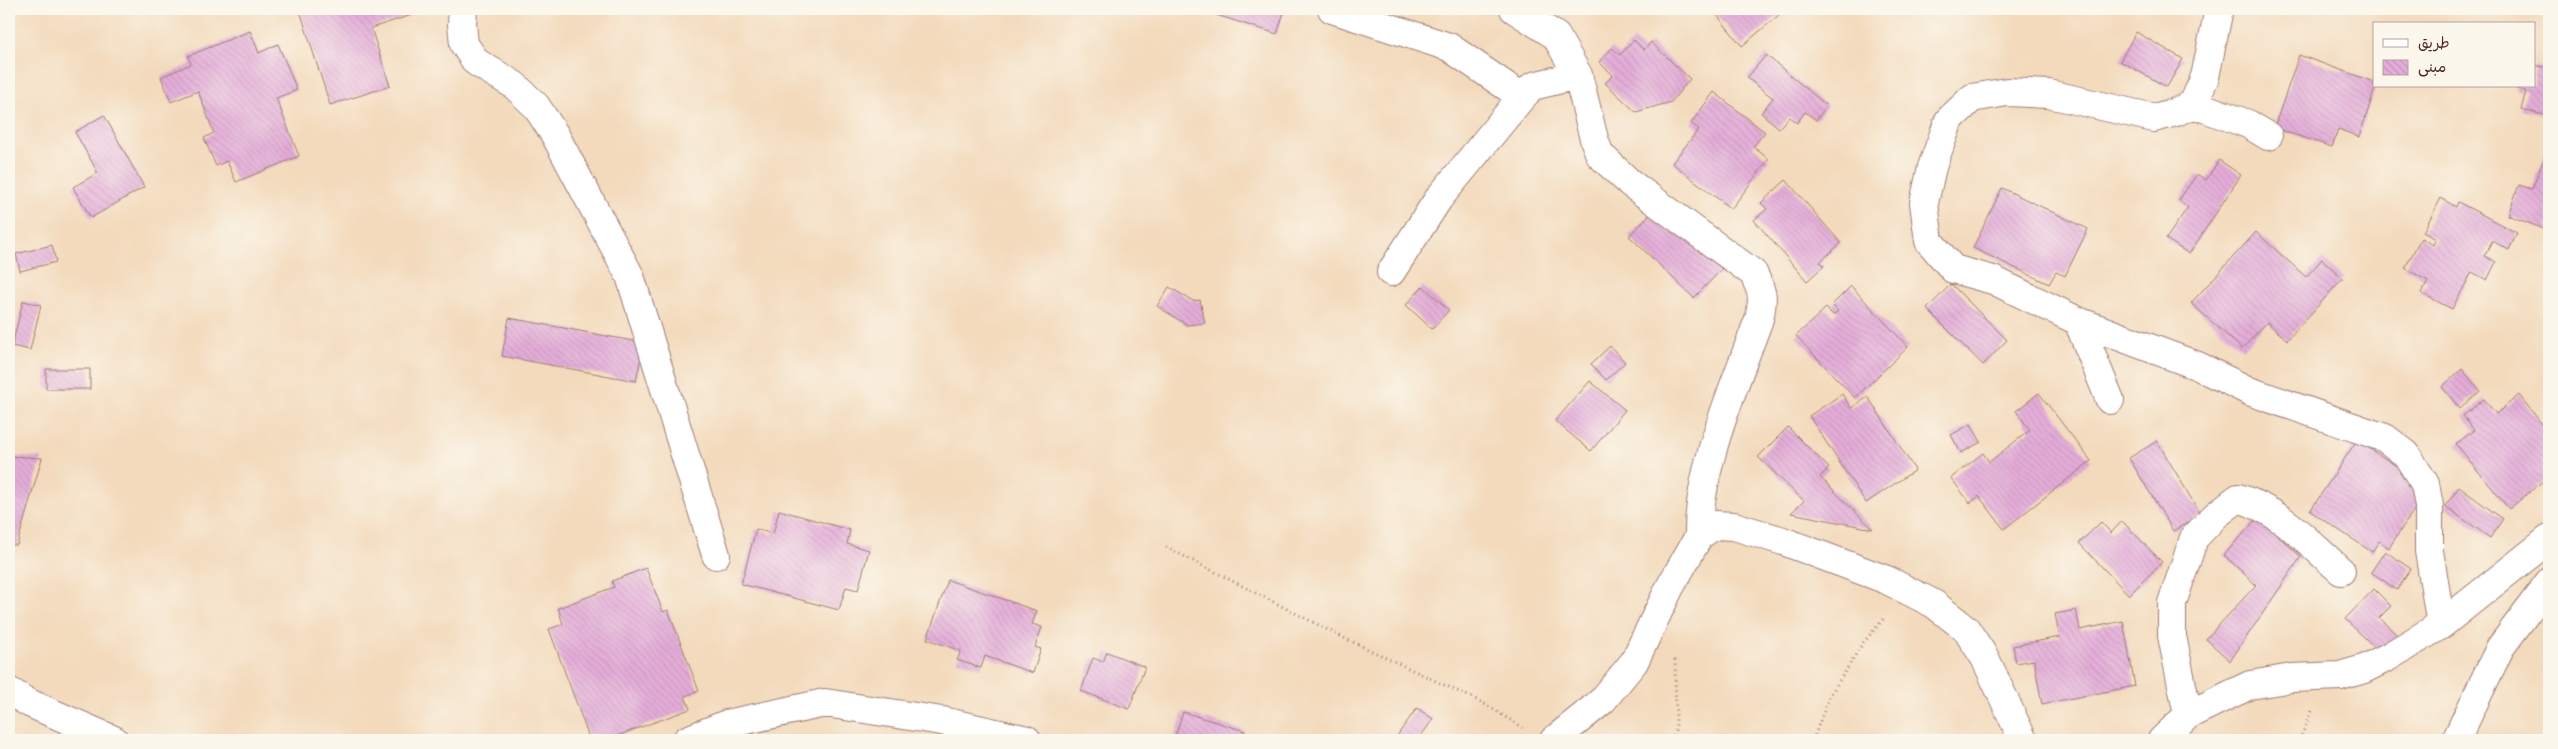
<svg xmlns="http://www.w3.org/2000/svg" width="2558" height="749" viewBox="0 0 2558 749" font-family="'Comic Neue','Playpen Sans Arabic',sans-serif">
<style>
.building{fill:url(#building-back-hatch)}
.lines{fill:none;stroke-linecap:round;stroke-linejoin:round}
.minor-casing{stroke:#9e7c74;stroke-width:30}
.tertiary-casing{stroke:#9e7c74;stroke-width:30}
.path{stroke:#9e7c74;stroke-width:3;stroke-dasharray:1 4;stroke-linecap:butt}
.minor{stroke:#fff;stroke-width:28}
.tertiary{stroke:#fff;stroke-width:28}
</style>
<defs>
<pattern id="building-back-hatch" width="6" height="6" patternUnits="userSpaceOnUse" patternTransform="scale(1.25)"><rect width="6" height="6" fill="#e4add9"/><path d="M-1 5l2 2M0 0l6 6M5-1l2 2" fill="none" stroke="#c594ba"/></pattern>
</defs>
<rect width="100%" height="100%" fill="#fbf7ec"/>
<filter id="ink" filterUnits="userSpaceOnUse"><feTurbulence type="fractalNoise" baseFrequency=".02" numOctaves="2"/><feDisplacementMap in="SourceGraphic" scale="10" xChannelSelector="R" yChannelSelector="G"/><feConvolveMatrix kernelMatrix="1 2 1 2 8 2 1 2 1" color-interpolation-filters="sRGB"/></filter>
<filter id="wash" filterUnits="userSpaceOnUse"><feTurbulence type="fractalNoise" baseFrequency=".0096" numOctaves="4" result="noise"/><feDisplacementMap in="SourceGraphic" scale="20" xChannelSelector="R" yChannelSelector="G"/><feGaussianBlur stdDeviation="1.12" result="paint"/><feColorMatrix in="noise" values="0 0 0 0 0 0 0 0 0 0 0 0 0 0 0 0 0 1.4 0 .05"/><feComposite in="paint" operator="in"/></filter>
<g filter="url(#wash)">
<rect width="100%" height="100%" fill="#f3dabc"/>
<g id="blocks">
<path class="building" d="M307,9H410L412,15L371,28L390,86L330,105L300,11Z
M1212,9H1285L1277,34L1210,13Z
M1712,9H1786L1742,46Z
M250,31L259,53L278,44L297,90L276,98L299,156L236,182L227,161L216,166L204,138L214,133L198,91L171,102L161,77L191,64L188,56Z
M2136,32L2183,59L2167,87L2120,61Z
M1634,40L1644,50L1651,42L1690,79L1671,102L1636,112L1605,83L1613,75L1599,62L1612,48L1620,55Z
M1766,55L1827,106L1816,120L1805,112L1797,123L1789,117L1779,128L1761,113L1773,98L1747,78Z
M2299,55L2374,82V86H2376L2359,137L2338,129L2332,147L2274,128Z
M2534,65L2549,68V116L2521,110L2526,91L2516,89L2517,86H2534Z
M1714,92L1765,132L1753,147L1769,159L1731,209L1672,163L1699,129L1691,123Z
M104,115L144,187L91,218L73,187L98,173L75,132Z
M2549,145V231L2508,215L2519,185L2532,189Z
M2219,160L2241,175L2189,254L2166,239L2188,207L2179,200L2197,174L2206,180Z
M1786,180L1841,243L1820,262L1824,266L1807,281L1754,220L1767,209L1761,203Z
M2002,188L2088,229L2065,276L2056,272L2049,284L1973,248Z
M2441,198L2456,207L2458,202L2517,233L2509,250L2492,241L2484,256L2496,262L2487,280L2472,272L2452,309L2421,293L2428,281L2405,268L2421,238L2433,245L2436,239L2423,232Z
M1657,207L1722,269L1694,298L1629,236Z
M2256,232L2306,277L2322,259L2343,278L2287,340L2267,322L2242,349L2191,303Z
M52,245L56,262L20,271L16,254Z
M1951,284L2007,340L1983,365L1927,309Z
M1423,286L1449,310L1432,329L1406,305Z
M1851,286L1908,347L1855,398L1796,336L1826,308L1833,315L1838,311L1832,305Z
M1169,287L1193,301L1200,300L1205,323L1187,325L1157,306Z
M23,301L41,305L30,350L12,346Z
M509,318L644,343L636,381L502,356Z
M1610,346L1625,362L1606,380L1591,364Z
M46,369H90V389H46Z
M2462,369L2480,391L2460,409L2442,387Z
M1590,381L1625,410L1591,451L1555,421Z
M2039,393L2091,461L2004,529L1979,496L1970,503L1951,478L1983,453L1989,462L2030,430L2016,411Z
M1842,394L1851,408L1868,397L1915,470L1866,503L1809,416Z
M2519,395L2549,433V476L2509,509L2456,444L2474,430L2463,416L2484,399L2496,414Z
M1971,424L1981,442L1961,453L1951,435Z
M1788,427L1829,468L1820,477L1873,529L1791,513L1804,501L1758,457Z
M2357,440L2413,477L2407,485L2423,496L2389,548L2379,541L2372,552L2310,511Z
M2157,441L2201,515L2173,531L2129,458Z
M9,456L42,458L17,545H9Z
M2459,487L2503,519L2490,538L2445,506Z
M779,510L850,530L847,544L869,550L858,590L846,587L839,610L741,584L756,529L773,534Z
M2258,517L2301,557L2230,661L2206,639L2256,585L2224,555Z
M2122,521L2162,562L2129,595L2079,543L2101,522L2111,533Z
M2385,551L2411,569L2397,590L2371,572Z
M646,568L663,612L668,610L699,691L685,696L690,709L606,740H590L549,629L563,624L558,608L614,587L612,581Z
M948,580L1037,611L1032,624L1042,627L1035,647L1041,649L1033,673L985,656L981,668L957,660L961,651L927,639Z
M2374,589L2391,606L2379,618L2399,637L2383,655L2345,619Z
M2076,610L2080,630L2123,621L2135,686L2042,704L2034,660L2016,663L2013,646L2060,637L2055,614Z
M1107,652L1145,667L1129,709L1081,691L1093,658L1103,662Z
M1417,708L1433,719L1418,740H1394Z
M1183,712L1245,731L1242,740H1174Z"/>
</g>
</g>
<g filter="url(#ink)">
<use href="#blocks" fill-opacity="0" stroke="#9e7c74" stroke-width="1"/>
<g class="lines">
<defs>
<path id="minor" d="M463,9L462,24L464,44L476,62L514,85L536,106L555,135L630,276L716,555
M1332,9L1449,47L1522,97L1533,86L1578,75
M1514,9L1556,36L1578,75L1594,139L1600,155L1630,183L1753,273C1763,293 1764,297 1759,319C1736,382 1697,470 1699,536
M2219,9L2205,77L2193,104L2176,112L2154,118L2049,94L2007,92L1972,98L1949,120L1932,167L1924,203L1929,241L1953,269L1993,280L2078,321L2198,366L2249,391L2385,438L2406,454L2425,484L2429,506V551L2441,625
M2193,104L2248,124L2268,136
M1391,272L1439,198L1522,97
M2078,321L2110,400
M2188,715L2172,636V603L2194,538L2216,515L2238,498C2280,510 2309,543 2341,571
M687,740L727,724L825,703L942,721L1027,740
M1554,740L1602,701L1634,662L1670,587L1699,536L1715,525L1734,526L1783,541L1887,580L1934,604L1966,629L1985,658L2023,740
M2162,740L2188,715L2250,685L2292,678L2340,676L2364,669L2388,657L2441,625L2549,539
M2456,740L2500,648L2549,582"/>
<path id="tertiary" d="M9,691L29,703L114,740"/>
</defs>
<use href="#minor" class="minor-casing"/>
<use href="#tertiary" class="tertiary-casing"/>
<path class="path" d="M1166,547L1342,637L1483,703L1523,728
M1672,740L1676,727L1675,657
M1813,740L1829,697L1863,643L1885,617
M2300,740L2311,711"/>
<use href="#minor" class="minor"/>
<use href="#tertiary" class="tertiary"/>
</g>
</g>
<rect width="2558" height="749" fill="none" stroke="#fbf7ec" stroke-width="30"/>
<rect x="2373" y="22" width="162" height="65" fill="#fbf7ec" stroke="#b4a19f"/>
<rect x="2383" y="39" width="25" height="8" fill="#ffffff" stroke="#b4a19f"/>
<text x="2418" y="48" font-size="15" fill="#4a1f2b">طريق</text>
<rect x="2383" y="60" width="25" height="15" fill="url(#building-back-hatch)" stroke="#b4a19f"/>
<text x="2418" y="72" font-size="15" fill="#4a1f2b">مبنى</text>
</svg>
